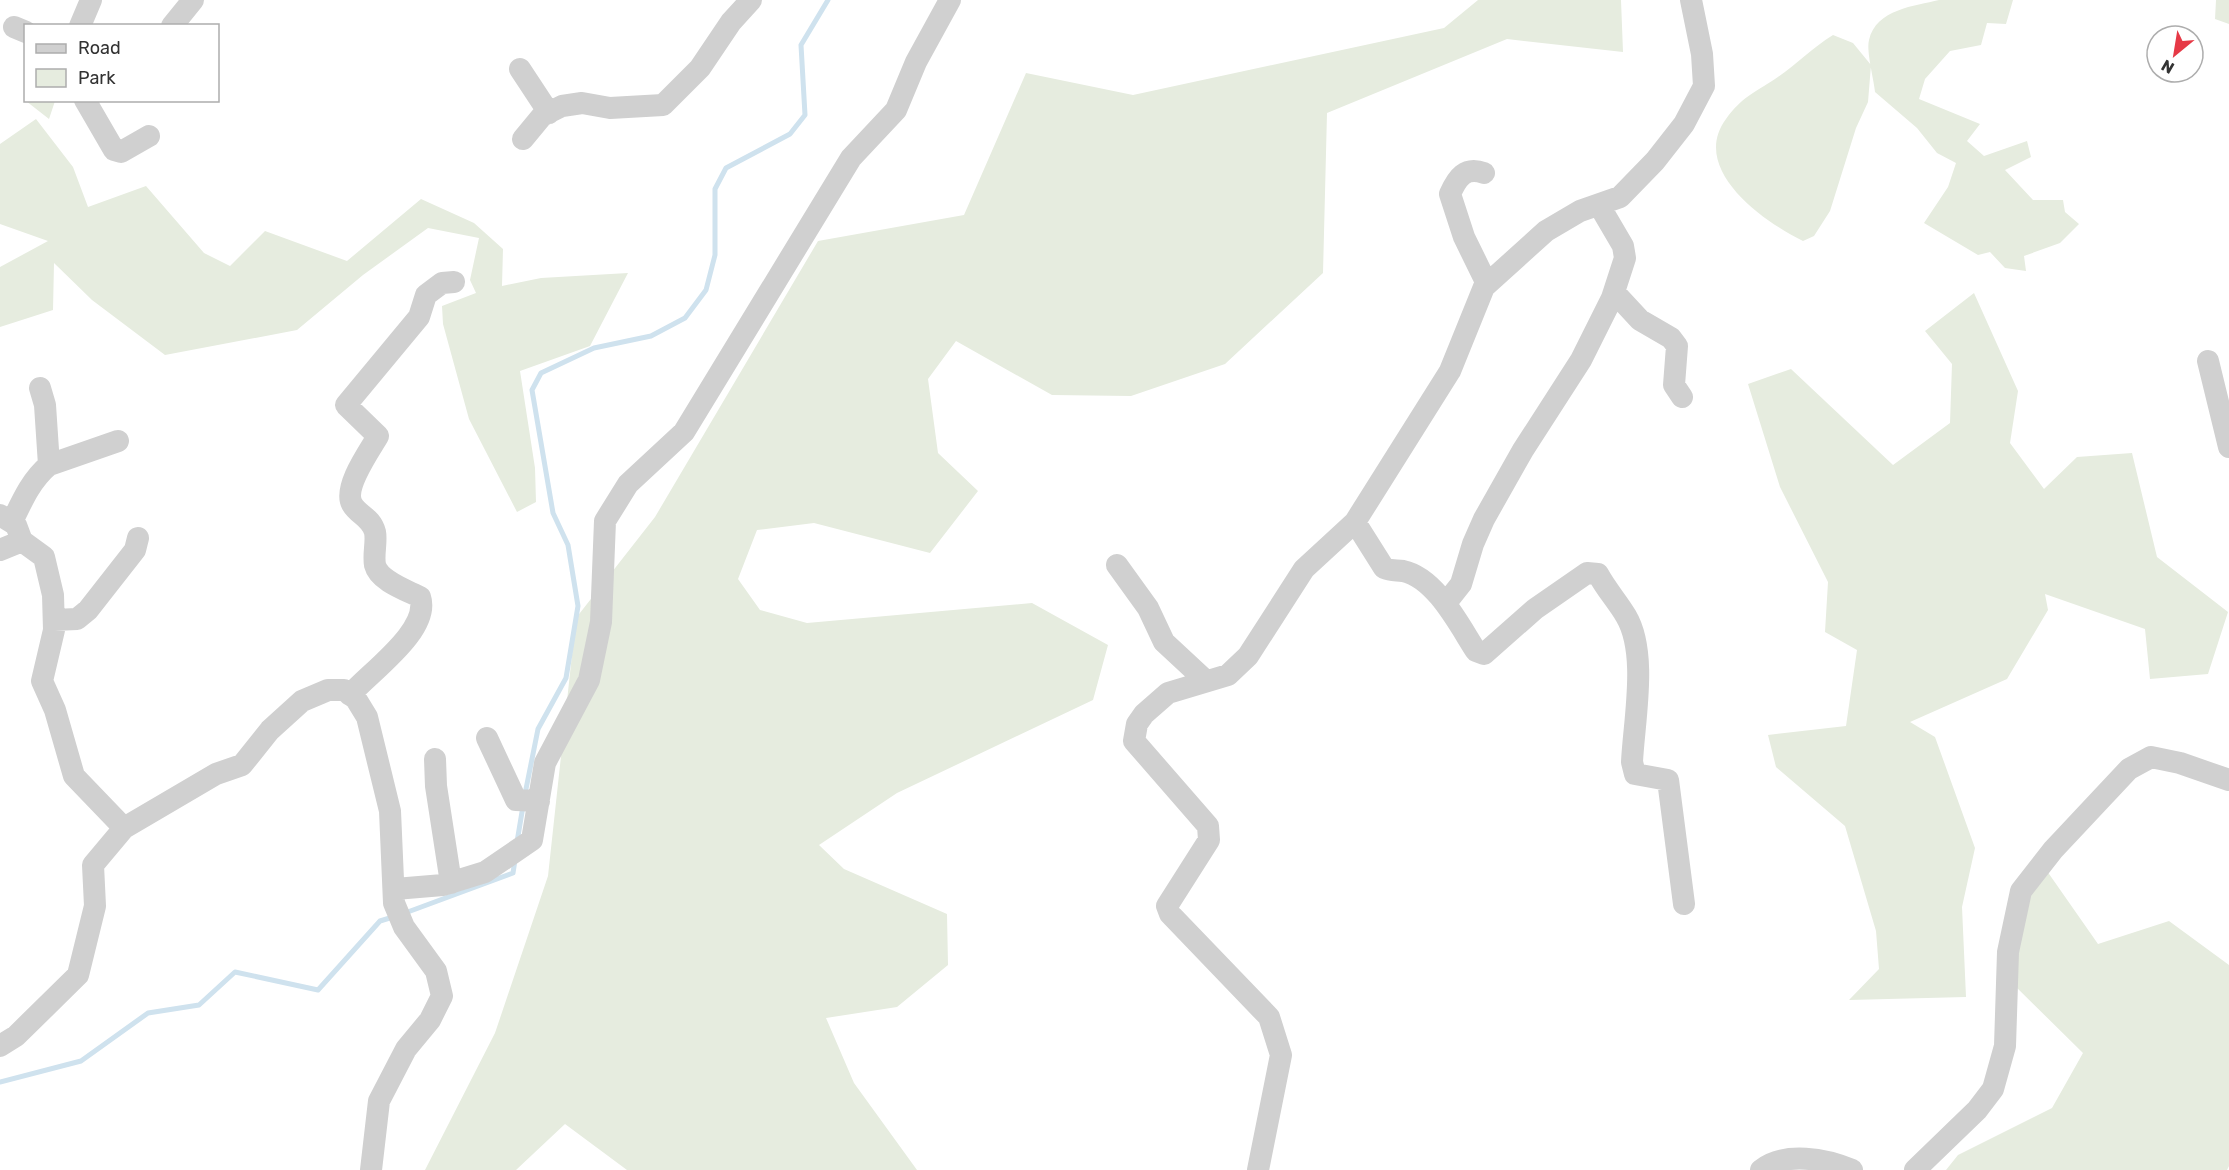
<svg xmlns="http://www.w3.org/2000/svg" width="2229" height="1170" viewBox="0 0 2229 1170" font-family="Rubik,sans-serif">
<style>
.green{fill:#e6ecdf}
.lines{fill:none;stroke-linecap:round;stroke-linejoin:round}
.stream{stroke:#cfe2ee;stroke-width:5}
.minor{stroke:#d0d0d0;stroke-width:22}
</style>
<rect width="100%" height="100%" fill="#fff"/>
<path class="green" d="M1478,0H1621L1623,52L1507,39L1327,113L1323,273L1225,364L1131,396L1052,395L956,341L928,379L938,453L978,491L930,553L814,523L757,530L738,579L760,610L807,623L1032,603L1108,645L1093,700L897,793L819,845L844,869L947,914L948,965L897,1007L826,1018L854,1083L917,1170H627L565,1124L516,1170H425L495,1033L548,876L576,618L655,517L818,241L964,215L1026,73L1133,95L1444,28Z
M1939,0H2013L2006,24L1987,23L1981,45L1950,51L1925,79L1919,99L1980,124L1967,141L1984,156L2027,141L2031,157L2005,170L2033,200H2063L2065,212L2079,224L2060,243L2024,256L2026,271L2005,268L1990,252L1978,255L1924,223L1948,187L1956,163L1937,153L1917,128L1875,92C1874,80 1866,51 1869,40C1876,9 1915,6 1939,0Z
M2216,0H2229V24L2215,19Z
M1833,35L1853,43L1871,65L1868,102L1856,128L1830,211L1814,236L1803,241C1764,222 1689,169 1726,119C1742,97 1754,93 1775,79C1795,66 1812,48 1833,35Z
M26,101H55L49,119Z
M36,119L73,167L88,207L146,186L204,253L230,266L265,231L347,261L421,199L474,223L503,249L502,286L541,278L628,273L590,346L520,371L535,468L536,502L517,512L469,419L443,324L442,306L476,293L470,280L479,238L428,228L363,275L297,330L165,355L92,300L54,263L53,310L0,327V267L48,241L0,224V144Z
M1974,293L2018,391L2010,443L2044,489L2077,457L2132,453L2157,557L2228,612L2208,674L2150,679L2145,629L2045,594L2048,610L2007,679L1910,722L1935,737L1975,848L1962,907L1966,997L1849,1000L1879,969L1876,931L1845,826L1776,767L1768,735L1846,726L1857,650L1825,632L1828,582L1780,487L1748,384L1791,369L1893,465L1950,423L1952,364L1925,331Z
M2047,871L2098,944L2169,921L2229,965V1166L2227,1170H1946L1958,1155L2052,1108L2083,1053L2011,982L2027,880Z"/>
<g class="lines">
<path class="stream" d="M525,794L538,729L566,678L578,606L568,545L553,513L532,390L541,373L594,348L651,336L685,318L706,290L715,255V189L726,168L790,134L805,115L801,45L828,0
M517,842L523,806
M405,913L513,873L515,860
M0,1082L81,1061L148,1013L199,1005L235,972L318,990L380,921L393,917"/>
<path class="minor" d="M80,26L91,0
M172,26L193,0
M14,27L26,32
M520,69L549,113
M85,100L114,150L121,152L149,136
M523,139L542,116L562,106L582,103L610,108L663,105L700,68L731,22L751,0
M1484,173C1465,166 1457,178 1450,194L1464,237L1487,284
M1614,292L1640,320L1671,338L1677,346L1674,385L1682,397
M2208,361L2229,447
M49,465L118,441
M0,515L16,525L22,541L44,557L53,595L54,630L42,681L55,710L74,776L124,828
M12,522C22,501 31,480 49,465L45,405L40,388
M1355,522L1384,568C1391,571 1396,570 1403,571C1436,578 1459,625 1476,651L1484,654L1535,609L1587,573L1598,574C1606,589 1617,601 1626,616C1648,653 1634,720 1632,762L1635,774L1668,780L1684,904
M0,550L22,541
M1117,565L1148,608L1164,642L1206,681
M1446,603L1461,584L1473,544L1484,519L1523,450L1581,360L1612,298L1625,258L1623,246L1599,205
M54,620L77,619L88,610L135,550L138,538
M350,695C370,672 431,630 420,597C406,590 379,581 375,565C373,554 377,542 375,532C371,517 358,515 352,504C343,487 370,450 378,436L346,405L419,317L426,295L442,283L454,282
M487,738L516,800L539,801
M435,759L436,786L451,883
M395,889L443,885L485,872L532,840L545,763L589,680L601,622L605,521L628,484L684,432L851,158L896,110L916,62L950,0
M0,1046L16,1036L78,975L95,906L93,865L124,828L216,774L242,765L270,730L302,701L328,690H344L356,699L367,717L390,811L394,903L404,927L436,971L442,996L430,1020L406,1049L379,1101L371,1170
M1258,1170L1281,1055L1269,1017L1170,914L1167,906L1209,840L1208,826L1134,741L1137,724L1144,714L1168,693L1228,675L1248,656L1304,569L1355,522L1450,371L1484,287L1546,231L1580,211L1620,197L1655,161L1684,124L1704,86L1702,54L1691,0
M1761,1170C1785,1151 1826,1159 1852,1170
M1915,1170L1977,1110L1993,1089L2005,1046L2008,952L2021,891L2053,850L2129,769L2151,757L2180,763L2229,780"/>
</g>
<rect x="24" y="24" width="195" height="78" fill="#ffffff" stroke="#adadad" stroke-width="1.5"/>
<rect x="36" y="44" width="30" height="9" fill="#d0d0d0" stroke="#adadad" stroke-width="1.5"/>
<text x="78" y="54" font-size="18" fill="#333333">Road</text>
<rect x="36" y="69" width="30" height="18" fill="#e6ecdf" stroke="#adadad" stroke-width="1.5"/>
<text x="78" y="84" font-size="18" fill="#333333">Park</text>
<g transform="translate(2175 54) rotate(210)"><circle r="28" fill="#ffffff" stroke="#adadad" stroke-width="1.5"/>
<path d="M0-4.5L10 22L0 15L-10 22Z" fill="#e63946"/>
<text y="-9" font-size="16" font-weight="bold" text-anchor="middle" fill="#333333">N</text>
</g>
</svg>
